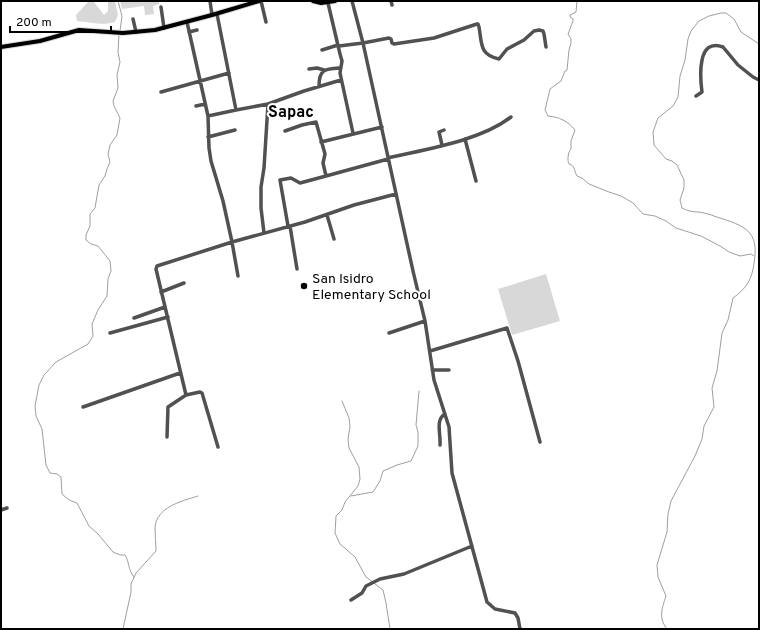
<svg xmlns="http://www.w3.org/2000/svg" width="760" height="630" viewBox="0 0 760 630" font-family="Overpass,sans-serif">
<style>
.green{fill:#d8d8d8}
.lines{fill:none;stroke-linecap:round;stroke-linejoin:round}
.stream{stroke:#9f9f9f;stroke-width:1}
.major-casing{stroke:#dbdbdb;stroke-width:6}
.minor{stroke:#515151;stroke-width:3.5}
.major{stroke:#000;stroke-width:4}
.poi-dot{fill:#000;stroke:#fff;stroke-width:1.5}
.labels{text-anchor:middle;stroke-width:4;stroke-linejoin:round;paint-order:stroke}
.poi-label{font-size:14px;fill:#000;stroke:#fff;text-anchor:start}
.quarter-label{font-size:16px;font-weight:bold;fill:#000;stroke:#fff}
</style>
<rect width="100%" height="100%" fill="#fff"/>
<path class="green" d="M89,1L94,2L104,15L108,11V1H115L118,15L115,22C103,26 89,22 77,21L76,15Z
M120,1H159V4L153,6L154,14L145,15L144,6L122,9Z
M546,274L560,321L512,335L498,289Z"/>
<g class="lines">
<path class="stream" d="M118,1L122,16L120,31
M577,1L576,12L570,15V17L573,19V21L568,34L571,39V43L569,50L567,70L565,71L561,81L550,89L545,110L548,116C559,117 568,121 575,130L571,141V149C568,152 567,160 569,164C575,165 574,171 577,176L582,178L589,184L609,192L621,196L633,203L643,214L655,216L666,221L676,228L701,236L720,246L729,252L740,256L751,254L754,256
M119,34L118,52L120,62L117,75L118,88L113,101L114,106L120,118L117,135L110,145L108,154L110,162L107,169L105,176L99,185L95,208L90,214V226L86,235V240L91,244L98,246L110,261L111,271L108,279L107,296L98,310L92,324L93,336L88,344L56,362L44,375L39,385L35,406L36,416L42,429L46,465L50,473L57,474L61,477L62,494L69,500L77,503L89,526L98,534L113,552L120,555H125C130,563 127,568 134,577
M342,401L349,418L350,427L348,439L349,448L359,467L360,479L358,486L345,502L342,510L336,516L335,533L340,544L355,557L366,577L383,590L386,603L390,629
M351,496L373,492L380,481L383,471L397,465L411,461L418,446V432L416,425L419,391
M123,629L131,592V584L136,573L156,551C156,543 155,536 155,528C156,507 182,501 198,496
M667,629C658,618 662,608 666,596L658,577L657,565L667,532L668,514L671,501L695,456L702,439L704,426L714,407L712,388L717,371L722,333L728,320L733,298C747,288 752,279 754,263C759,234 748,227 723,219C716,217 707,213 699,212C692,212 688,211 682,208L680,200L684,188V180L677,165L672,161L666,159L654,145L653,132L658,118L673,106L678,97L680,76L685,60L688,39L691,31L699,21L709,16L721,13H726L734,19L741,32L759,44"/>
<defs>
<path id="major" d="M313,1L321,3L335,1
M1,47L40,41L79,30L123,33L155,30L212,15L259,1"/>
</defs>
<use href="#major" class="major-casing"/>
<path class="minor" d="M210,1L212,15
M261,1L266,22
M352,1L363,43L413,271L425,321L434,380L449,427L452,473L487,602L495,609L515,613L518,618L520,629
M391,1L392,5
M328,3L340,54L342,61L340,73L353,133
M161,7L164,28
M217,14L236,110L268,104L304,91L341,80
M133,19L136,32
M187,22L208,116L209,148L211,161L223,201L232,242L238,276
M189,32L197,30
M339,46L363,43L389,38L391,39L392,43L394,44L434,38L477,24H478L479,27C482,43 479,55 499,59L507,49L524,40L534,31L539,30L543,31L544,34L546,47
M322,50L338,45
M309,69L317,68L324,70
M319,86C319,69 325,69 340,68
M161,92L229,73
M696,96L702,92C700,77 697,37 723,47L738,65L753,77L759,80
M196,106L205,104
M208,116L236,110
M285,131L302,125L316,122L325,154L323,163L326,176L388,159
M208,137L235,130
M465,139L476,181
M321,142L382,127
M442,145L439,132L444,130
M388,158C426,149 480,141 511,117
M327,215L334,239
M288,226L280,180L291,178L300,183L326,176
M290,226L297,269
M264,233L261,208V187L264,168L268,104
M161,292L184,283
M134,318L165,307
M110,333L168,317
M389,333L425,321
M430,351L507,328L518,361L540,442
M432,370H449
M186,395L156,269L157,266L232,242L305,222L354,205L396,194
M83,407L180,373
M167,437L168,407L186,395L200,392L202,393L218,447
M440,445C441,434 435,420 445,414
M1,510L7,508
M351,600L362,593L366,586L380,579L404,574L472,546"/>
<use href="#major" class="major"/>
</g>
<circle class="poi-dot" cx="304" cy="286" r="4"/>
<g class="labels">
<g class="poi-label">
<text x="312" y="283">San Isidro<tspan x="312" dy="16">Elementary School</tspan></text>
</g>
<g class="quarter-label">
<text x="291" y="117">Sapac</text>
</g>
</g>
<rect width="760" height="630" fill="none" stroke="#000000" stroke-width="4"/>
<path d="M10 26v6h101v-6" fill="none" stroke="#000000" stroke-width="2"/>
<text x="16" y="26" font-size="12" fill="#000000" stroke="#ffffff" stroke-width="3" paint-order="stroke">200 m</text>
</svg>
